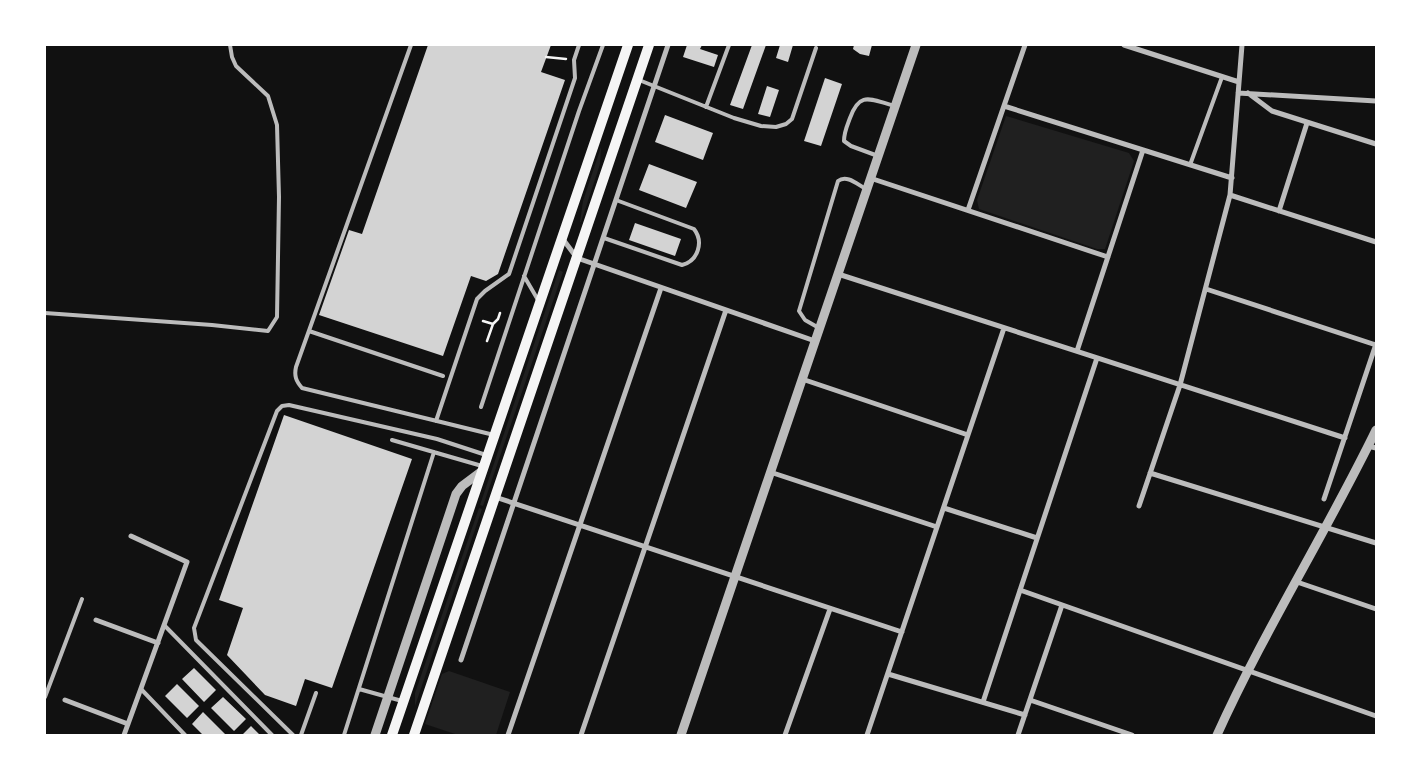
<svg xmlns="http://www.w3.org/2000/svg" width="1421" height="780" viewBox="0 0 1421 780" font-family="'Libre Baskerville',serif">
<style>
.green{fill:#202020}
.building{fill:#d3d3d3}
.lines{fill:none;stroke-linecap:round;stroke-linejoin:round}
.path{stroke:#f5f5f5;stroke-width:2.5}
.service{stroke:#bcbcbc;stroke-width:4}
.minor{stroke:#bcbcbc;stroke-width:5}
.tertiary{stroke:#bcbcbc;stroke-width:9}
.secondary{stroke:#f5f5f5;stroke-width:10}
</style>
<rect width="100%" height="100%" fill="#111"/>
<path class="green" d="M1006,116L1129,153L1134,161L1105,249H1097L979,209L977,200Z
M601,147L600,164L581,222H580L583,201Z
M559,270L563,272L483,506L480,505Z
M479,508L482,509L415,706V693Z
M449,671L510,692L496,735H458L425,724L442,674Z"/>
<path class="building" d="M428,45H551L541,72L565,80L498,274L486,281L471,276L443,356L319,315L349,230L362,234Z
M687,45H702L700,49L718,55L714,67L683,57Z
M752,45H766L743,109L730,105Z
M780,45H793L788,62L776,58Z
M854,45H872L869,56L860,54L853,49Z
M825,78L842,84L821,146L804,141Z
M767,86L779,90L770,117L758,114Z
M665,115L713,133L703,160L655,142Z
M649,164L697,182L686,208L639,190Z
M635,223L681,239L675,256L629,240Z
M284,415L412,459L332,688L305,679L296,706L265,695L227,655L243,608L219,600Z
M194,668L216,690L204,702L182,679Z
M177,684L199,706L187,718L165,696Z
M223,697L246,719L234,731L211,708Z
M203,712L226,735H203L192,724Z
M251,726L260,735H242Z"/>
<g class="lines">
<path class="path" d="M546,57L566,59
M483,321L493,324
M487,341L493,324L498,319L500,313"/>
<path class="service" d="M411,45L296,367C294,376 296,381 302,388L494,435
M639,80L734,118L761,126L776,127L786,124L792,119L816,48
M706,107L729,45
M878,156L851,146L844,141C844,132 847,126 850,118C860,90 871,100 895,106
M1190,165L1222,77
M604,238L682,265C698,261 704,242 694,229L616,200
M524,276L538,300
M45,313L212,325L268,331L277,317L279,197L277,125L268,96L236,66L232,57L230,45
M819,328L805,320L799,311L838,181C847,174 858,185 866,189
M309,331L443,376
M481,407L579,111L603,45
M436,421L477,299L485,291L509,274L575,78L574,60L579,45
M392,440L482,466
M164,625L272,735
M141,689L185,735
M359,689L402,701
M45,697L82,599
M293,735L196,640L194,628L277,411L282,406L289,405L437,439L486,455
M301,735L316,693
M344,735L434,452"/>
<path class="minor" d="M1124,45L1239,82
M1238,93L1376,101
M1248,93L1272,111L1376,144
M1004,106L1232,178
M870,178L1108,257
M1230,195L1376,242
M968,210L1025,45
M1279,211L1307,123
M562,238L577,258L815,341
M838,274L1345,438
M1206,289L1376,345
M1077,351L1143,150
M802,379L968,435
M1368,446L1376,448
M770,472L937,527
M1150,473L1376,543
M495,497L902,632
M1324,499L1376,344
M1139,506L1180,385L1230,195L1242,45
M944,508L1037,538
M1297,582L1376,609
M1020,590L1376,716
M96,620L158,643
M461,660L668,45
M888,674L1025,715
M65,700L128,724
M1030,700L1132,735
M983,702L1097,358
M124,735L187,562L131,536
M508,735L661,288
M581,735L726,310
M785,735L830,609
M867,735L1004,328
M1018,735L1062,605"/>
<path class="tertiary" d="M375,735L456,494L462,486L482,471
M681,735L916,45
M1217,735C1264,631 1326,533 1376,430"/>
<path class="secondary" d="M392,735L628,45
M414,735L649,45"/>
</g>
<rect width="1421" height="780" fill="none" stroke="#ffffff" stroke-width="92"/>
</svg>
